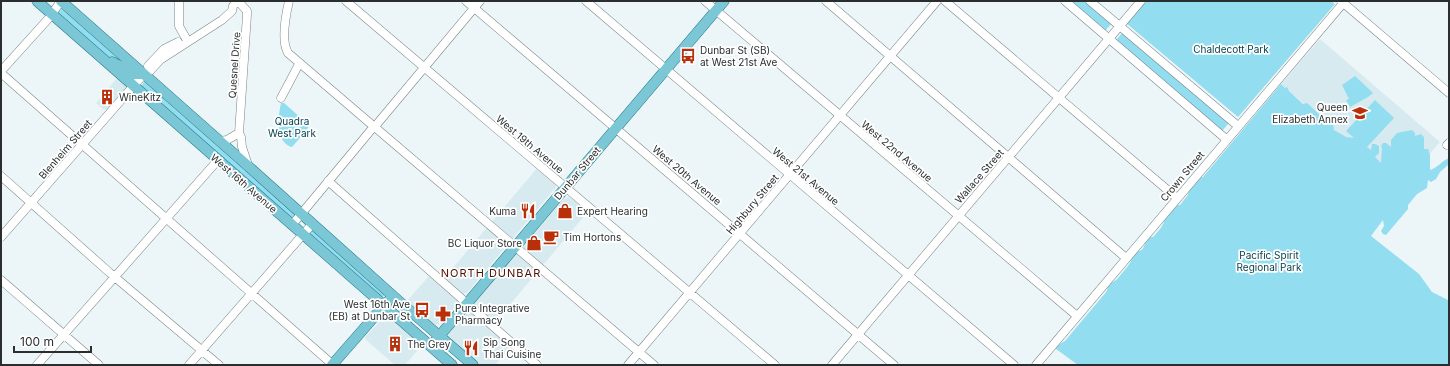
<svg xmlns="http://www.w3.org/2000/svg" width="1450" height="366" viewBox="0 0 1450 366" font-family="Inter,sans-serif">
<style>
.built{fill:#d7eaef}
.green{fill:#92ddef}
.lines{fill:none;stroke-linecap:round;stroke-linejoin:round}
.minor-casing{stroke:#7a8385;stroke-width:9}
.major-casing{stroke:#257989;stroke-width:11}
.minor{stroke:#fff;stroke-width:8}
.major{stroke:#7bc7d6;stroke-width:10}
.labels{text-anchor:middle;stroke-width:3.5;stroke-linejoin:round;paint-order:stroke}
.park-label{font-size:10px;fill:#04434e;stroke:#fff}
.poi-label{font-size:10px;fill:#2a2e2f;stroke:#fff;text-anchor:start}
.street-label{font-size:10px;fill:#2a2e2f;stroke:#fff}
.neighbourhood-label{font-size:11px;letter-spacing:1px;fill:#521002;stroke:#fff}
</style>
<rect width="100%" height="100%" fill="#ecf6f8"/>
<path class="built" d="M1320,39L1440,142L1401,187L1281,84Z
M118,77L127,87L107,110L103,109L96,103Z
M538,167L556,184V187L467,293L462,294L445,279L446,276Z
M569,197L587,211L586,214L497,320L494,321L477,307L475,304L476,302L514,256L565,198Z
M429,276L459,301L458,304L439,325L432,324L407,301Z
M470,312L511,347L495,365H479L448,338L449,333L466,313Z
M385,316L391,317L422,345L405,365H395L366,340L365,337Z"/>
<path class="green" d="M1070,1H1087L1112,23L1105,31Z
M1144,1H1331L1335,4L1238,117L1126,23Z
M59,9L64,10L134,71L111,59L58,14Z
M1123,32L1229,123L1222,131L1116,40Z
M1355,76L1373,93L1368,97L1350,107L1346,100L1349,99L1342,85Z
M144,82L149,84L297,214L294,217H289L141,86Z
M1281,84L1285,88L1287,87L1289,91L1303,104L1307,103L1320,115V118L1321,119L1325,118L1333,123L1334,130L1346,137L1354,138L1346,131L1375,100L1394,118L1367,147L1371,150L1372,144H1375L1379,146V153L1375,157L1381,163L1382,148L1381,146L1383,143H1386L1391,147V140L1397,133L1412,130L1415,133V136L1421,134L1424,137V149H1428L1430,155V170C1437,168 1442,161 1449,158V164L1440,172L1436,179L1431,182L1428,180L1427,188L1417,194L1408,205V209L1386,235L1383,234L1381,231L1384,226L1383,220L1371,236L1419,274L1432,292L1448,300L1449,302V365H1078L1056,349V346L1065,341L1107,291C1109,280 1112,285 1118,278C1122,273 1127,268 1130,263C1132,260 1132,255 1136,252C1137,252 1141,250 1142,250C1144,248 1145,241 1150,237H1153C1159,230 1166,224 1165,214L1176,205H1180L1188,195L1189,186L1198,178L1203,177Z
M281,103H284L309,125L308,128L293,146L291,147C275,140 278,117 281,103Z
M311,230L315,231L384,294V296L381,297L309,233Z"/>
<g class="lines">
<defs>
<path id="minor" d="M179,1V26L188,42
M238,1L247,11V15L239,133L241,137L242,147L248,165
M289,1C286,14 281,41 288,53L371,124
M346,1L775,365
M466,1L894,365
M586,1L1014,365
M705,1L1077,316
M826,1L1126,258
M945,1L1177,198
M1065,1L1226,139
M1090,1L1238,126
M1341,1L1449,93
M148,66L164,49L178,42
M2,70L49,18L61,1
M2,74L333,365
M281,98L299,64
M377,124L480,1
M377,129L654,365
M220,141L227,140L239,133
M1447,145L1449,143
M1,176L110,273L219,365
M328,181L537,365
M292,225L371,130
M1,237L144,74L150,71L160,60L222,20L232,11L233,6L238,1
M1,280L99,365
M37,365L218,160
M189,365L313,223
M628,365L937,1
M832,365L1141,1
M1036,365L1345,1"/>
<path id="major" d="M37,1L452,365
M61,1L248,166L401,303L473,365
M112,62L135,74H143
M436,340L724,1
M332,365L388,301"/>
</defs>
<use href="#minor" class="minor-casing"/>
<use href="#major" class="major-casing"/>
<use href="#minor" class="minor"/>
<use href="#major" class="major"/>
</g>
<defs>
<symbol id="bus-bare" viewBox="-9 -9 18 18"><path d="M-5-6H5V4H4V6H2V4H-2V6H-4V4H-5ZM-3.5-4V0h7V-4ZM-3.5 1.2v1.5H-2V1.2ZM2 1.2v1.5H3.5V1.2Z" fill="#b92f09" stroke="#fff" stroke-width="2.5" paint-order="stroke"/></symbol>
<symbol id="building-bare" viewBox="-9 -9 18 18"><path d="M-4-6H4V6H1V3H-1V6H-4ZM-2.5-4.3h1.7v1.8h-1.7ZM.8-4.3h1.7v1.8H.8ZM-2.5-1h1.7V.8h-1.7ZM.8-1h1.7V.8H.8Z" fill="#b92f09" stroke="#fff" stroke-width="2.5" paint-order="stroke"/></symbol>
<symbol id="school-bare" viewBox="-9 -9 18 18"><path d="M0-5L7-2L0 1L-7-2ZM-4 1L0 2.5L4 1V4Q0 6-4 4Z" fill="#b92f09" stroke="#fff" stroke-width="2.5" paint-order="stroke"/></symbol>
<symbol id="restaurant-bare" viewBox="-9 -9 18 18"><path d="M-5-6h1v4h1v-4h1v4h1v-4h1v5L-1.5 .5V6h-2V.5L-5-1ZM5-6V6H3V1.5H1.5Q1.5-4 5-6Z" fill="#b92f09" stroke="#fff" stroke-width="2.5" paint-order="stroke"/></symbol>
<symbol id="shop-bare" viewBox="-9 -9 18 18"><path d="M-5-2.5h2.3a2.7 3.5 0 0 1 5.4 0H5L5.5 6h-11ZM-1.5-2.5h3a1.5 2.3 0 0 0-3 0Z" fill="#b92f09" stroke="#fff" stroke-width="2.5" paint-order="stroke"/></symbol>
<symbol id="cafe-bare" viewBox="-9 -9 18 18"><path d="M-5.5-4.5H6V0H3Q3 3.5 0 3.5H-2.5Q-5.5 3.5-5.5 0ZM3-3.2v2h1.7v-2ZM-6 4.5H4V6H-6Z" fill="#b92f09" stroke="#fff" stroke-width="2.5" paint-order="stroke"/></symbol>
<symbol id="pharmacy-bare" viewBox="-9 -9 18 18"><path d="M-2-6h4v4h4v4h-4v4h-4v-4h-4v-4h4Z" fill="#b92f09" stroke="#fff" stroke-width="2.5" paint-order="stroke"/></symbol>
</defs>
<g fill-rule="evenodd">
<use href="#bus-bare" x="677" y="45" width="22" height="22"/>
<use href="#building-bare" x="96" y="86" width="22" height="22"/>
<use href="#school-bare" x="1349" y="102" width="22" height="22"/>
<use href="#restaurant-bare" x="517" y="200" width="22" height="22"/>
<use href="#shop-bare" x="554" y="200" width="22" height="22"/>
<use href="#cafe-bare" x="540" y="226" width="22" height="22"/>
<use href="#shop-bare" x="523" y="232" width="22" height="22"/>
<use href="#bus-bare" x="411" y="299" width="22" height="22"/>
<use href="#pharmacy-bare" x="432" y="303" width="22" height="22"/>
<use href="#building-bare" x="384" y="333" width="22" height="22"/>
<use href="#restaurant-bare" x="460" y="337" width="22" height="22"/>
</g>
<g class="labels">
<g class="park-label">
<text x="1231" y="53">Chaldecott Park</text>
<text x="292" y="125">Quadra<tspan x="292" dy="12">West Park</tspan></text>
<text x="1269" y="259">Pacific Spirit<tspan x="1269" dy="12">Regional Park</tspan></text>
</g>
<g class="poi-label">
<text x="700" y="54">Dunbar St (SB)<tspan x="700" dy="12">at West 21st Ave</tspan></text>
<text x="119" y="101">WineKitz</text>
<text x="1348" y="111" text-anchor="end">Queen<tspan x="1348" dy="12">Elizabeth Annex</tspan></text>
<text x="516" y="215" text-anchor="end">Kuma</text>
<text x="577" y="215">Expert Hearing</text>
<text x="563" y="241">Tim Hortons</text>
<text x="522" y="247" text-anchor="end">BC Liquor Store</text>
<text x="410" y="308" text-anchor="end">West 16th Ave<tspan x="410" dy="12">(EB) at Dunbar St</tspan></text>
<text x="455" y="312">Pure Integrative<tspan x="455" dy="12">Pharmacy</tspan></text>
<text x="483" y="346">Sip Song<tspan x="483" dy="12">Thai Cuisine</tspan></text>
<text x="407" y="348">The Grey</text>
</g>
<g class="street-label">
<text transform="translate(234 65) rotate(-86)" y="4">Quesnel Drive</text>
<text transform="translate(530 144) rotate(40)" y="4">West 19th Avenue</text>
<text transform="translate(65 149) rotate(-49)" y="4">Blenheim Street</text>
<text transform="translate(897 151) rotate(40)" y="4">West 22nd Avenue</text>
<text transform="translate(577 173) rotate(-50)" y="4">Dunbar Street</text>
<text transform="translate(687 175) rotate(40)" y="4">West 20th Avenue</text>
<text transform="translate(806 176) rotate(40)" y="4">West 21st Avenue</text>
<text transform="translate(979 176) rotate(-49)" y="4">Wallace Street</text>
<text transform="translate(1182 176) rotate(-50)" y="4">Crown Street</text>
<text transform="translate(244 183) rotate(41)" y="4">West 16th Avenue</text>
<text transform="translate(752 204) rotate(-50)" y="4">Highbury Street</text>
</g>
<g class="neighbourhood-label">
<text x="491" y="277">NORTH DUNBAR</text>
</g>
</g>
<rect width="1450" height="366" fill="none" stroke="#2a2e2f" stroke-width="4"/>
<path d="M14 346v6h77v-6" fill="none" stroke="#2a2e2f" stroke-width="2"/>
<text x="20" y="346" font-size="12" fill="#2a2e2f" stroke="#ffffff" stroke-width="3" paint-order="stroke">100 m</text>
</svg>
